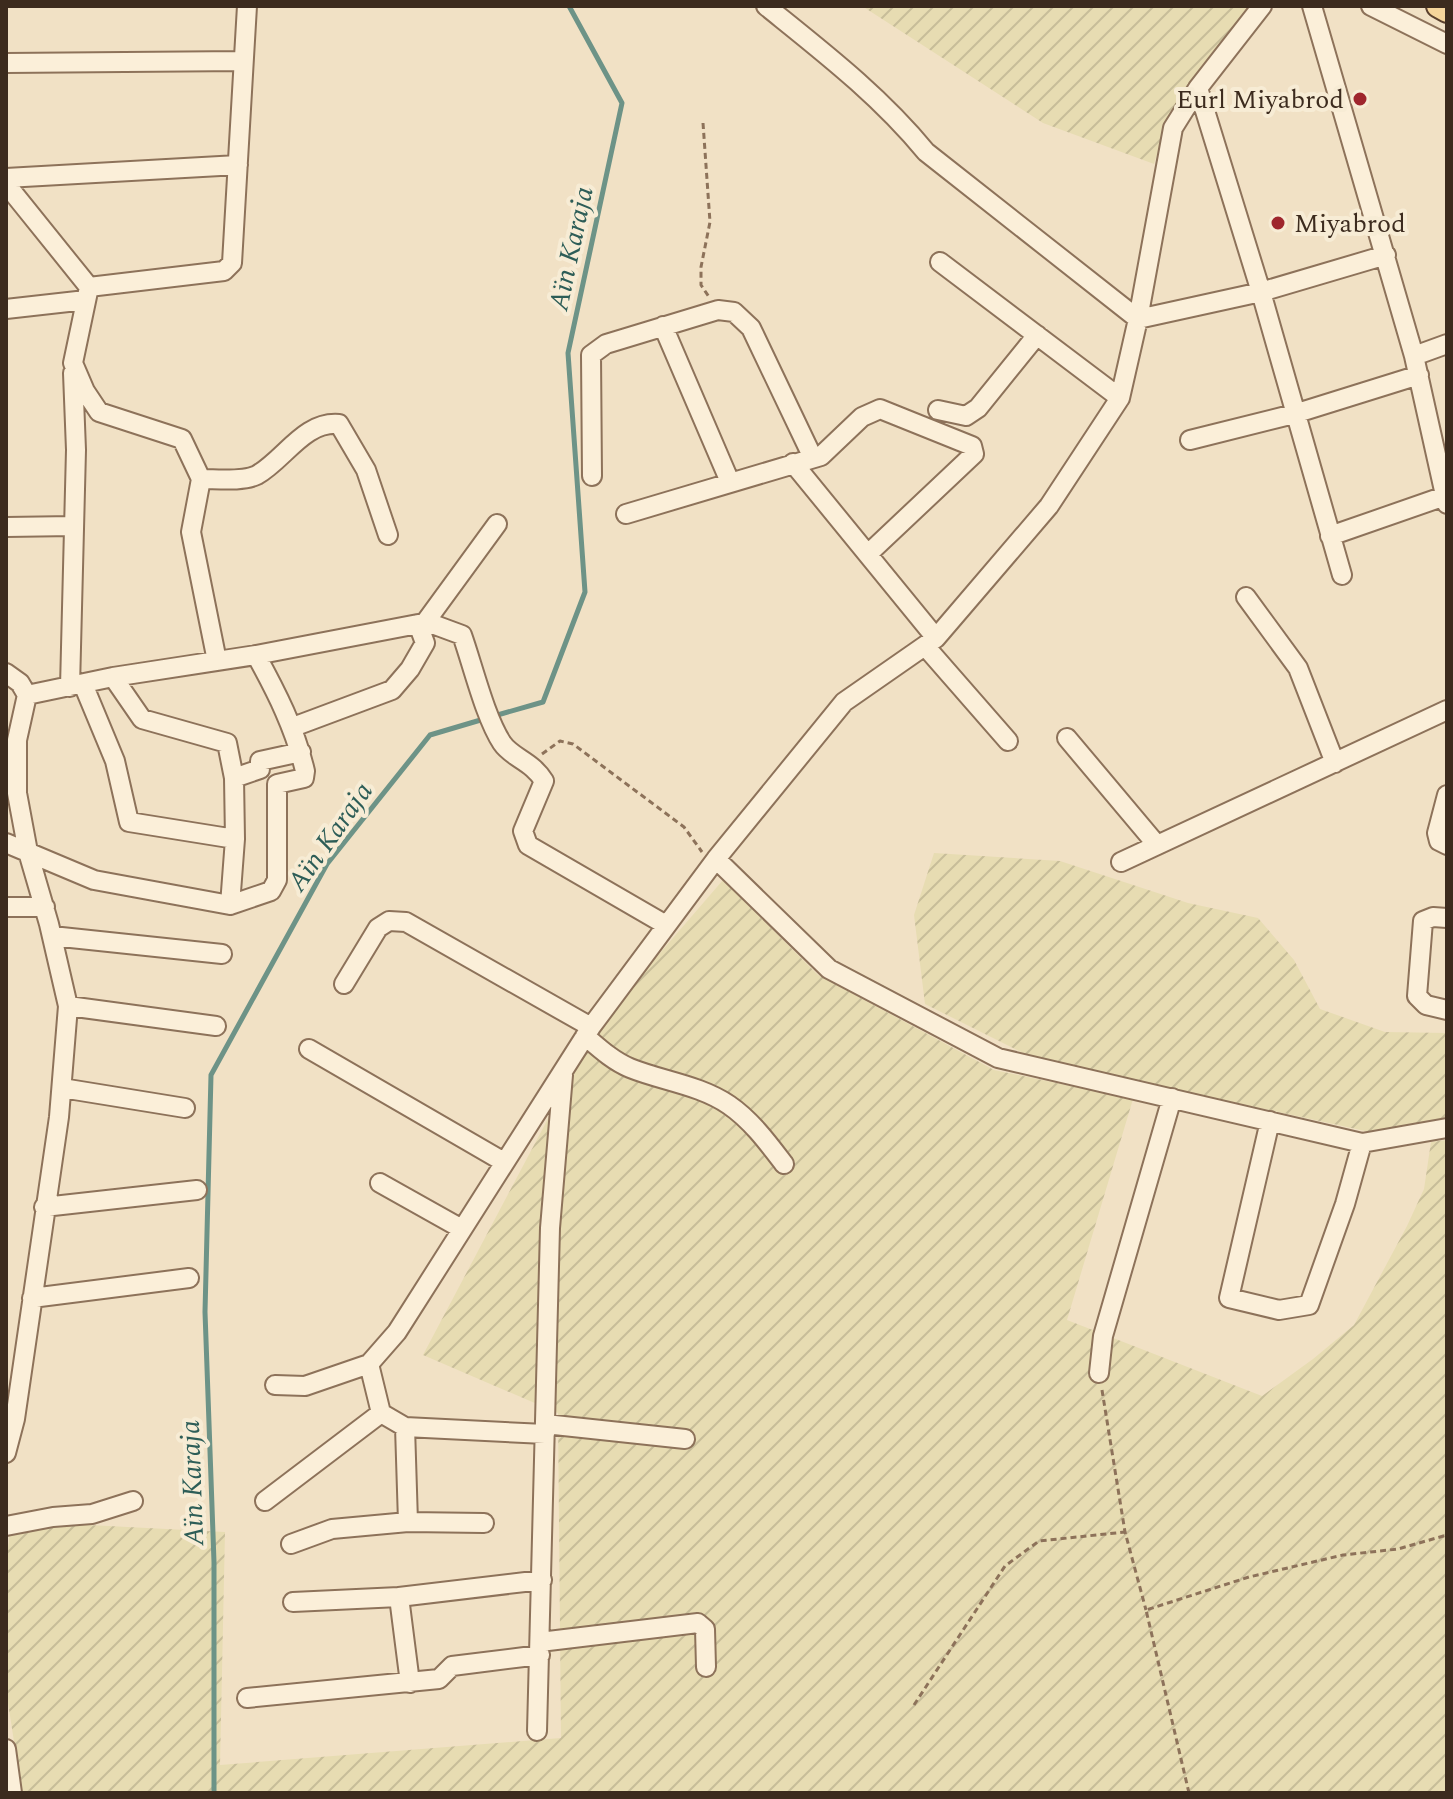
<svg xmlns="http://www.w3.org/2000/svg" width="1453" height="1799" viewBox="0 0 1453 1799" font-family="Spectral,serif">
<style>
.farmland{fill:url(#farmland-furrows)}
.lines{fill:none;stroke-linecap:round;stroke-linejoin:round}
.stream{stroke:#6d9387;stroke-width:5}
.minor-casing{stroke:#8d725a;stroke-width:22}
.major-casing{stroke:#5b412e;stroke-width:26}
.path{stroke:#8d725a;stroke-width:3;stroke-dasharray:6 4;stroke-linecap:butt}
.minor{stroke:#fbefd9;stroke-width:18}
.major{stroke:#f5d59b;stroke-width:22}
.poi-dot{fill:#9f262d;stroke:#f7ecd5;stroke-width:3}
.labels{text-anchor:middle;stroke-width:8;stroke-linejoin:round;paint-order:stroke}
.poi-label{font-size:26px;fill:#3c2b1e;stroke:#f7ecd5;text-anchor:end}
.water-label{font-size:28px;font-style:italic;fill:#2d5d57;stroke:#f7ecd5}
</style>
<defs>
<pattern id="farmland-furrows" width="10" height="10" patternUnits="userSpaceOnUse" patternTransform="scale(2)"><rect width="10" height="10" fill="#e7dcb2"/><path d="M-1 1l2-2M0 10L10 0M9 11l2-2" fill="none" stroke="#c7bd99"/></pattern>
</defs>
<rect width="100%" height="100%" fill="#f1e1c5"/>
<path class="farmland" d="M862,6H1254L1166,124L1154,164L1043,123Z
M934,853L1060,861L1188,903L1258,918L1294,960L1320,1009L1385,1032L1447,1033V1118L1370,1132L1035,1059L925,1004L914,915Z
M723,880L818,975L994,1070L1133,1099L1067,1320L1262,1396L1313,1359L1354,1325L1407,1226L1424,1189L1431,1142L1447,1140V1793H22L6,1690V1567L11,1521L225,1532L220,1765L561,1738L558,1413L423,1355L597,1026Z"/>
<g class="lines">
<path class="stream" d="M494,716L543,702L585,592L568,353L622,103L569,6
M214,1793V1562L205,1312L211,1075L327,864L430,735L484,719"/>
<defs>
<path id="minor" d="M766,6C823,52 879,95 926,152L1138,319L1261,292L1386,255
M1312,6L1414,356L1447,504
M1371,6L1447,44
M6,63L243,61
M1198,88L1261,292L1342,575
M6,178L238,165
M6,184L89,287L224,271L232,263L247,6
M940,262L1120,398
M89,287L73,363L85,391L99,412L182,439L201,479L191,532L217,661
M6,309L86,300
M663,326L730,482
M1414,356L1447,344
M938,410L966,416L978,408L1037,335
M1190,440L1294,414L1419,375
M793,463L936,638
M592,476L591,355L606,344L718,310L734,312L751,328L813,458
M201,479C217,479 243,482 257,475C285,459 304,421 339,424L366,470L388,535
M626,514L821,456L862,417L880,409L972,446L974,454L868,554
M6,527L73,526
M1330,536L1445,496
M1246,597L1298,668L1335,763
M424,624L497,524
M925,646L1008,741
M6,673L20,683L27,695L17,740V793L28,852L49,924L68,1006L59,1117L15,1419L6,1453
M113,677L142,719L227,743L234,778L235,839
M70,687L76,450L73,373
M27,695L113,677L256,655L418,624L435,625L462,635C473,666 485,717 502,743C512,758 532,761 544,781L523,831L528,845L666,925
M293,727L392,690L410,669L425,643L418,624
M1067,738L1157,845
M234,778L260,769V761L301,752
M1447,795L1437,833L1439,841L1447,845
M6,843L94,880L230,905L235,839L129,822L115,761L83,684
M716,859L829,969L998,1058L1362,1143L1447,1128
M1121,862L1447,710
M230,905L271,891L277,880V784L304,778L305,771C295,729 277,693 256,655
M6,907H45
M1447,918L1433,917L1423,921L1417,996L1426,1005L1447,1010
M52,936L222,954
M344,984L378,928L389,921L406,922L591,1027
M68,1006L216,1026
M585,1036C599,1048 613,1061 630,1068C662,1081 700,1085 729,1105C751,1120 768,1143 784,1164
M309,1049L504,1162
M62,1088L185,1108
M1270,1121L1229,1298L1279,1310L1309,1305L1345,1204L1362,1143
M380,1183L462,1229
M44,1207L197,1190
M32,1298L189,1278
M369,1364L381,1413L405,1427L408,1522
M1099,1373L1103,1336L1172,1098
M275,1385L305,1386L369,1364L397,1332L591,1027L716,859L844,702L936,638L1049,506L1120,398L1138,319L1173,128L1198,88L1262,6
M545,1424L685,1439
M405,1427L545,1434
M265,1501L381,1413
M6,1526L53,1517L92,1514L133,1501
M291,1544L332,1529L408,1522L484,1523
M399,1597L410,1683
M293,1602L399,1597L542,1580
M540,1642L698,1623L705,1629L706,1667
M247,1698L439,1679L452,1666L540,1655
M537,1731L550,1228L563,1075
M6,1749L12,1793"/>
<path id="major" d="M1438,6L1447,11"/>
</defs>
<use href="#minor" class="minor-casing"/>
<use href="#major" class="major-casing"/>
<path class="path" d="M703,123L710,222L701,267V285L709,297
M542,754L560,741L573,744L684,827L702,852
M1102,1390L1125,1532L1146,1610
M914,1705L1005,1566L1039,1541L1125,1532
M1189,1793L1146,1610L1249,1577L1343,1555L1398,1549L1447,1535"/>
<use href="#minor" class="minor"/>
<use href="#major" class="major"/>
</g>
<g class="poi-dot">
<circle cx="1360" cy="99" r="8"/>
<circle cx="1278" cy="223" r="8"/>
</g>
<g class="labels">
<g class="poi-label">
<text x="1344" y="108">Eurl Miyabrod</text>
<text x="1294" y="232" text-anchor="start">Miyabrod</text>
</g>
<g class="water-label">
<text transform="translate(570 248) rotate(-78)" y="10">Aïn Karaja</text>
<text transform="translate(329 836) rotate(-55)" y="10">Aïn Karaja</text>
<text transform="translate(191 1483) rotate(-92)" y="10">Aïn Karaja</text>
</g>
</g>
<rect width="1453" height="1799" fill="none" stroke="#3c2b1e" stroke-width="16"/>
</svg>
